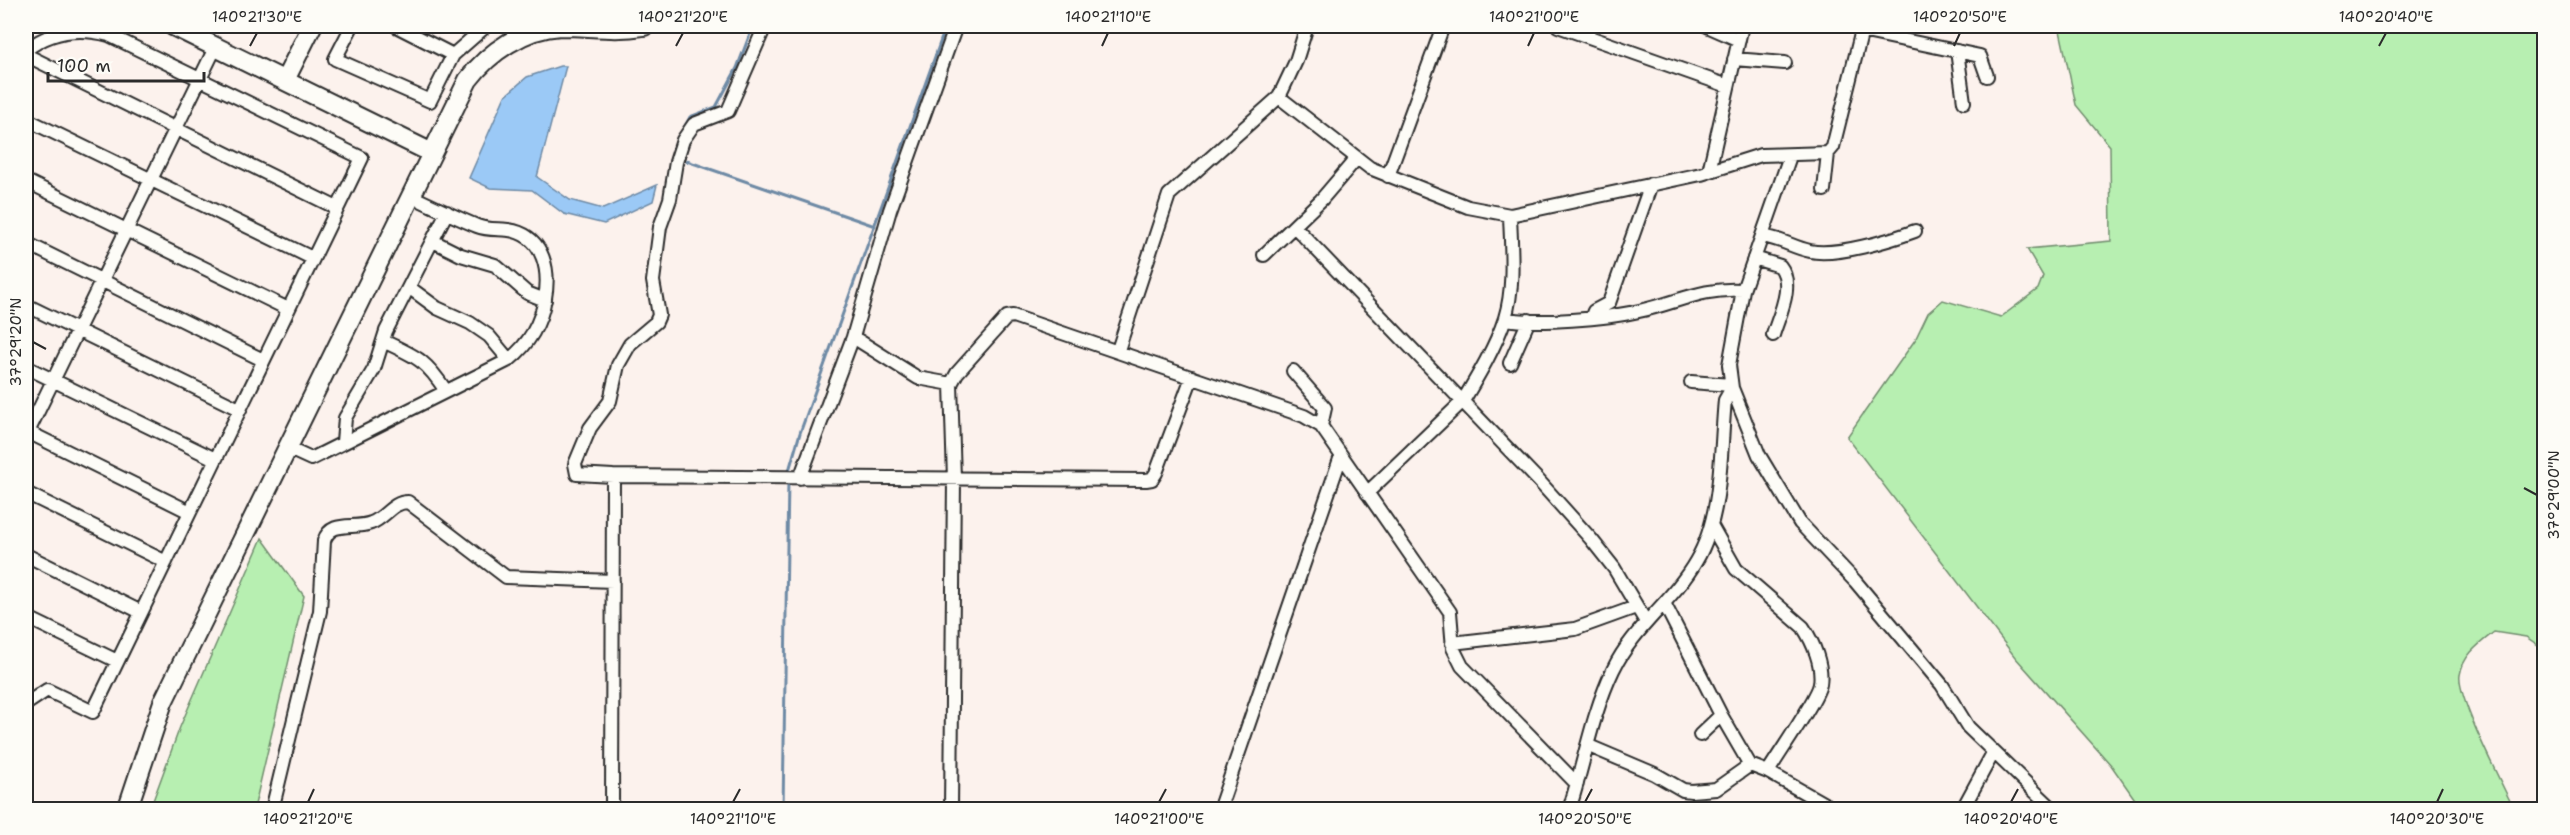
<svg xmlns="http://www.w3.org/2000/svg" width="2570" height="835" viewBox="0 0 2570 835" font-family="'Shantell Sans',sans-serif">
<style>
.green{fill:#b7efb1;stroke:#718d6e;stroke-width:1.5}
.water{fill:#9bc9f6;stroke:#6e8aa5;stroke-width:1.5}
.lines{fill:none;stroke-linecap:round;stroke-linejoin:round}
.stream{stroke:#6e8aa5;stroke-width:3}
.street-casing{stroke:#2b2b2b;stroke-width:16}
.secondary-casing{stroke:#2b2b2b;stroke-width:22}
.street{stroke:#fdfcf7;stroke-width:12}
.secondary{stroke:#fdfcf7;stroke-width:18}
.ticks{fill:none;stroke:#2b2b2b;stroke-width:2}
.neatline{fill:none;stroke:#2b2b2b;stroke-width:2}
.ticks-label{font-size:15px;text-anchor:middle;fill:#2b2b2b}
</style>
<rect width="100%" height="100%" fill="#fcf2ed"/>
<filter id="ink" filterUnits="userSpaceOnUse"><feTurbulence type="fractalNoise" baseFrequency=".0167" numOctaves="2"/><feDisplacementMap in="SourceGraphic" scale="12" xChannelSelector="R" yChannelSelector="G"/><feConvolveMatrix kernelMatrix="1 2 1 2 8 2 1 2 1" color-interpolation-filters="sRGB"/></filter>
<g filter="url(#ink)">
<path class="green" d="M2059,26H2544V649L2526,637L2494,632C2479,644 2463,655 2460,675C2456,696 2503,786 2514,809L2141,808L2111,765L2015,657L1847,437L1915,340L1928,313L1943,300L2001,317L2038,289L2043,276L2027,249L2111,241L2110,146L2076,105Z
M262,538L304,596L254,809H150L180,727Z"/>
<path class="water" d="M560,66H566L537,177L570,200L603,209L657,185L653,201L604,224L564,214L532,190L490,188L469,178L505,96L527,77Z"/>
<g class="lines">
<path class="stream" d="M681,133L690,117L716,107L737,68L753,26
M681,159L875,226
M788,474L800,433L946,26
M783,810L788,480"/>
<defs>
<path id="street" d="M352,26L335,59L430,101L453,55L486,26
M396,26L453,55
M765,26L728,111L694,124L683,140L676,162L670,199L660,227L653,281L659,315L656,322L630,344L618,365L610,401L590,428L575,464L577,474L613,476L1146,480L1152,479L1156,473L1192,377
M1558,26L1728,86
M1707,26L1739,40
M1861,31L1980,56L1987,76
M26,50C50,31 79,27 109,35L362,158L93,712L47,690L26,704
M1957,51L1964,102
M26,55L337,208
M1734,59L1785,63
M1279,97L1370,168L1468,207L1510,215L1701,174L1761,155L1828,153L1833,147L1863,26
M26,119L312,258
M1709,171L1742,26
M1388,176L1443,26
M26,181L288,309
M1824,190L1828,153
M1295,227L1538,480L1591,539L1614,568L1646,622
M1762,236C1782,239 1792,247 1810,251C1835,257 1891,240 1915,231
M433,241L461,255L495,265L527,293L545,300
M26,243L263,360
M1264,255L1321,200L1356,159
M1754,258L1780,266C1795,285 1779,315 1773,335
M410,288L437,308L470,323L489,336L509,360
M26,305L239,409
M1592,316L1594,311L1609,303L1651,184
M1505,319C1538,324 1605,319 1639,311C1677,303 1702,287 1743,290
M853,337L918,378L951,384
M383,341C417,357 425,359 446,391
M1118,350L1169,195L1279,97L1296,61L1307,26
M1510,363L1529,320
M26,367L215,459
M1293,371L1325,408L1321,426
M1691,382L1731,385
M1732,388L1759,455L1800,523L1855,581L1942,685L1968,727L2054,810
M26,431L190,512
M26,436L216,46
M343,442L345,418L374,369L386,331L447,212
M287,448L311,459L509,360C529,344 541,323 545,298C550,271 544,239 514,231C502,228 489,231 477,226C455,217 433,206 411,196
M800,478L853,337L890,210L956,26
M26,493L166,562
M1367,493L1463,401C1478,376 1496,346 1505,318C1515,286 1511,248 1510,215
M1711,525L1736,569L1803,627C1813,642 1823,665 1820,684C1818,698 1778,755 1768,772
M26,555L141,612
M1664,603L1721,715L1750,765L1768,772L1835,810
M26,617L117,661
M1452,643L1575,629L1636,607
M1700,735L1721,715
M1589,746L1655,774L1683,790L1691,791L1716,789L1750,765
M272,810L320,611L324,541C331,519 354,530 371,523C385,518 392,502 408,502L506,577L613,581
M612,810L613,476
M951,810L954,479L951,384L957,373L1007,317L1013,316L1304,416L1321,426L1450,612L1453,648L1462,666L1577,784
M1219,810L1341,456
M1569,810C1584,764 1592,714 1613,670C1633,628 1673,601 1696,561C1723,516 1720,451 1725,400L1732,388L1729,365L1743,290L1790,156
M1962,810L1993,753"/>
<path id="secondary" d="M173,26L432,153
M285,80L312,26
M127,810L163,702L468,80C489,52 524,28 561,26C589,26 615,31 644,26"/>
</defs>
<use href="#street" class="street-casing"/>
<use href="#secondary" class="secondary-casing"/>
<use href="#street" class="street"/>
<use href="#secondary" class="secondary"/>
</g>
</g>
<path class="ticks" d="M250,46L257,33M676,46L683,33M1102,46L1108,33M1528,46L1534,33M1954,46L1960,33M2379,46L2386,33M33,342L46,349M2524,488L2537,495M308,802L314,789M733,802L740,789M1159,802L1166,789M1585,802L1592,789M2011,802L2018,789M2437,802L2443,789"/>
<rect width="2570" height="835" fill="none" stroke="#fdfcf7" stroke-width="66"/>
<path d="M48 72v9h156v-9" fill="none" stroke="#2b2b2b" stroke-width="3"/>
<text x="57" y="72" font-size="18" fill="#2b2b2b" stroke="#fdfcf7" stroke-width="4.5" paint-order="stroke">100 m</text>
<rect x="33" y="33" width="2504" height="769" class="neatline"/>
<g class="ticks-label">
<text x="257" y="22">140°21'30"E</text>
<text x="683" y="22">140°21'20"E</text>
<text x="1108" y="22">140°21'10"E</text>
<text x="1534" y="22">140°21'00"E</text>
<text x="1960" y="22">140°20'50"E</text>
<text x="2386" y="22">140°20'40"E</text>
<text transform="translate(16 342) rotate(-90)" y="5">37°29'20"N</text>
<text transform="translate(2554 495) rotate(-90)" y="5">37°29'00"N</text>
<text x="308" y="824">140°21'20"E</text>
<text x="733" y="824">140°21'10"E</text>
<text x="1159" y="824">140°21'00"E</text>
<text x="1585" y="824">140°20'50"E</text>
<text x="2011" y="824">140°20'40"E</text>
<text x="2437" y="824">140°20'30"E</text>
</g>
</svg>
